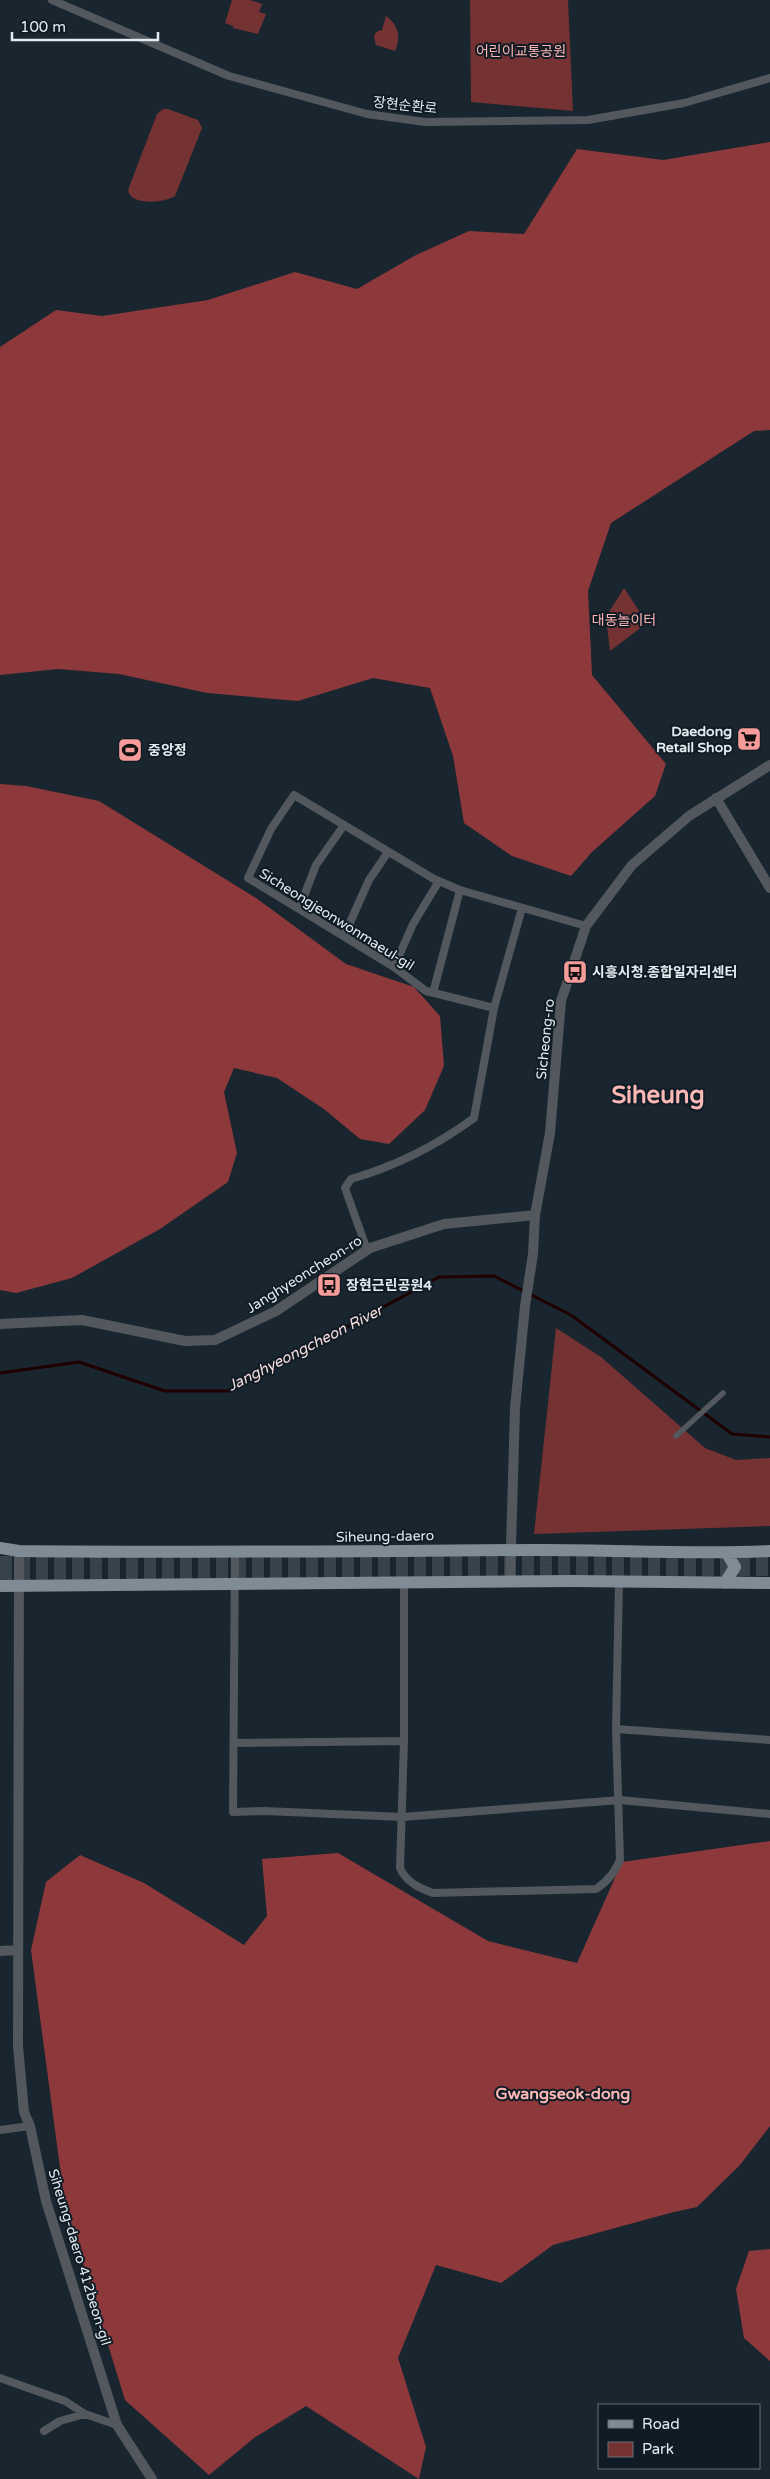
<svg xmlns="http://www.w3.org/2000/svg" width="770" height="2479" viewBox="0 0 770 2479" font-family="'Varela Round','Noto Sans KR',sans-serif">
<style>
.green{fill:#753233}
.forest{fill:#8d393b}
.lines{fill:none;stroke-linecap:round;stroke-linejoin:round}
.stream{stroke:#1f0001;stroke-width:3}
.primary-tunnel{stroke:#37434c;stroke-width:12;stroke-dasharray:12 6;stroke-linecap:butt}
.pedestrian{stroke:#52585d;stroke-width:5.5}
.minor{stroke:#52585d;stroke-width:8}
.tertiary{stroke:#52585d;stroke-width:10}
.primary{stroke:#7f8b95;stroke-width:12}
.labels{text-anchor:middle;stroke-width:4;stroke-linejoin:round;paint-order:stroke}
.park-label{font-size:14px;fill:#ffb4b2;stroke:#101c25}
.street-label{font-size:14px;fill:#e3ebf1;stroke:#101c25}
.poi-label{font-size:14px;font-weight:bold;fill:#e3ebf1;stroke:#101c25;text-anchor:start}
.water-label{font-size:15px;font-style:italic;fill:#f7dddb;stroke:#101c25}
.quarter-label{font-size:16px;font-weight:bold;fill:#fcb8b5;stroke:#101c25}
.town-label{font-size:24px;font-weight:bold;fill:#fcb8b5;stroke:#101c25}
</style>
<rect width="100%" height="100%" fill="#19252f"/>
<path class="green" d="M232,0H250L262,4L259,12L266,14L258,34L233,28V26L225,23Z
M470,0H568L573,111L471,102Z
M386,16C399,25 401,38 395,51L376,45L374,37L376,32L382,30Z
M163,109H168L198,120L202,128L175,196C165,203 130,206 128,190L157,114Z
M624,588L647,623L610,651L606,617Z
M556,1328L601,1357L705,1448L736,1460L770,1458V1526L534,1534Z"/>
<path class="forest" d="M770,142V430L754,431L611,523L588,591L592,675L666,764L655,796L592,852L571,876L512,856L464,823L453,756L430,688L373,678L298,701L207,693L119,674L58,669L0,675V347L56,310L102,316L208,300L295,272L357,289L416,255L469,231L524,234L577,149L663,160Z
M0,784L26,786L99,801L256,898L346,964L414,987L440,1016L444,1066L425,1110L389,1144L360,1139L324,1109L277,1078L234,1068L224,1092L237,1153L228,1182L160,1229L72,1278L16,1293L0,1290Z
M770,1841V2126L740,2165L697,2207L670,2213L553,2245L501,2283L436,2265L398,2358L426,2447L419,2479L306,2406L254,2438L209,2475L125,2400L65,2205L31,1950L46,1882L80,1855L144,1883L244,1945L267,1916L262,1859L338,1853L488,1941L577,1963L622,1862Z
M770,2249V2361L744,2338L736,2289L749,2251Z"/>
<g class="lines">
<path class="stream" d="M0,1373L79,1362L165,1391H228L439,1277L494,1276L571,1315L732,1434L770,1437"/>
<path class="primary-tunnel" d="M0,1562L770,1559
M0,1574L770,1570"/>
<path class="pedestrian" d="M676,1436L723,1393"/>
<path class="minor" d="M52,0L229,76L367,114L425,122L588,120L684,103L770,78
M299,909L316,865L344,825
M344,936L369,880L388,852
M394,967L413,924L439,881
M433,993L460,890
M494,1008L426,991L394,967L248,878L271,829L294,795L434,879L460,890L586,926
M367,1250L345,1188L351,1179C396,1166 436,1146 474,1118L494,1008L522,908
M235,1553L233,1812L265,1811L403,1817L620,1800L770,1814
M616,1729L770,1740
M404,1741L400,1868C406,1882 419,1888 433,1893L596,1889C608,1881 614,1873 620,1860L616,1729L619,1581
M234,1743L404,1741V1582
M0,2130L30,2126
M0,2378L65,2401L85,2414L117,2425
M44,2431L60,2421L85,2414"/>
<path class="tertiary" d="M716,798L770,888
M0,1324L82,1320L185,1341L215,1340L276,1311L370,1248L444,1224L535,1215
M19,1551L18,2046L24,2112L30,2126L46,2201L117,2425L152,2479
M510,1581L515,1408L525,1306L533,1254L535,1215L550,1133L561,1001L586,926L632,865L689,816L770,765
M0,1951L18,1950"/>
<path class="primary" d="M0,1548L19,1551C189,1553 359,1551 529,1550C609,1549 690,1555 770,1551
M725,1583L735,1567L727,1553
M0,1586L573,1581L770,1583"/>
</g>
<defs>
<symbol id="supermarket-square" viewBox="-11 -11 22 22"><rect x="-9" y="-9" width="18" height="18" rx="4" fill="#f59b99" stroke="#101c25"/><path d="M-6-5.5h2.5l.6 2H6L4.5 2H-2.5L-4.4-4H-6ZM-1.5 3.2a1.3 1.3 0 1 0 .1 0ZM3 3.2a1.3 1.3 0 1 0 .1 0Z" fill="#111"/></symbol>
<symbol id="stadium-square" viewBox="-11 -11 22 22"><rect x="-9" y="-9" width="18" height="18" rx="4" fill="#f59b99" stroke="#101c25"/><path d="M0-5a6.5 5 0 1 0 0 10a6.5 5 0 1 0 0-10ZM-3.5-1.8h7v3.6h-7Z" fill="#111"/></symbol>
<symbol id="bus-square" viewBox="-11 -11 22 22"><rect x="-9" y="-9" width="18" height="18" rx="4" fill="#f59b99" stroke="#101c25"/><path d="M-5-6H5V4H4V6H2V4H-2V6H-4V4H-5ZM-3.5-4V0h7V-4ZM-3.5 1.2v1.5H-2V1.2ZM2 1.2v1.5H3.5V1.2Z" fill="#111"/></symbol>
</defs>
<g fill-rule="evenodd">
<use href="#supermarket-square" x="735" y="725" width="28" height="28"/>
<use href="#stadium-square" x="116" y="736" width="28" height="28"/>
<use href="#bus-square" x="561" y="958" width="28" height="28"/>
<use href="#bus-square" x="315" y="1271" width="28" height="28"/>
</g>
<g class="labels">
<g class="park-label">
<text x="521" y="56">어린이교통공원</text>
<text x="624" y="625">대동놀이터</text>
</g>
<g class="street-label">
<text transform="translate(405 105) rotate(6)" y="5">장현순환로</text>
<text transform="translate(337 919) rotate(32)" y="5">Sicheongjeonwonmaeul-gil</text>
<text transform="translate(545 1039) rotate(-84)" y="5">Sicheong-ro</text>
<text transform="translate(304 1274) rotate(-32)" y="5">Janghyeoncheon-ro</text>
<text transform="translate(385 1536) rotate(-1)" y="5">Siheung-daero</text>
<text transform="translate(80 2257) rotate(73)" y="5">Siheung-daero 412beon-gil</text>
</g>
<g class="poi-label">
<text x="732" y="736" text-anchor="end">Daedong<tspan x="732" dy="16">Retail Shop</tspan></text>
<text x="148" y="755">중앙정</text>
<text x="592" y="977">시흥시청.종합일자리센터</text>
<text x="346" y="1290">장현근린공원4</text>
</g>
<g class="water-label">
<text transform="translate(305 1348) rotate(-27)" y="5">Janghyeongcheon River</text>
</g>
<g class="quarter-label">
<text x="563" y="2099">Gwangseok-dong</text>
</g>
<g class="town-label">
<text x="658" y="1103">Siheung</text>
</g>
</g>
<rect x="598" y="2404" width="162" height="65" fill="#101c25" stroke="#646f77"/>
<rect x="608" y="2420" width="25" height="8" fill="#7f8b95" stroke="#646f77"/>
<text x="642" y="2429" font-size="15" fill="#e3ebf1">Road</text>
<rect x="608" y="2442" width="25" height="15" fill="#753233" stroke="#646f77"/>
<text x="642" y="2454" font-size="15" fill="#e3ebf1">Park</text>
<path d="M12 32v8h146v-8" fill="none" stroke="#e3ebf1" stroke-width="2.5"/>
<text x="20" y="32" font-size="15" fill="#e3ebf1" stroke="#101c25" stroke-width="4" paint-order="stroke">100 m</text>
</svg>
